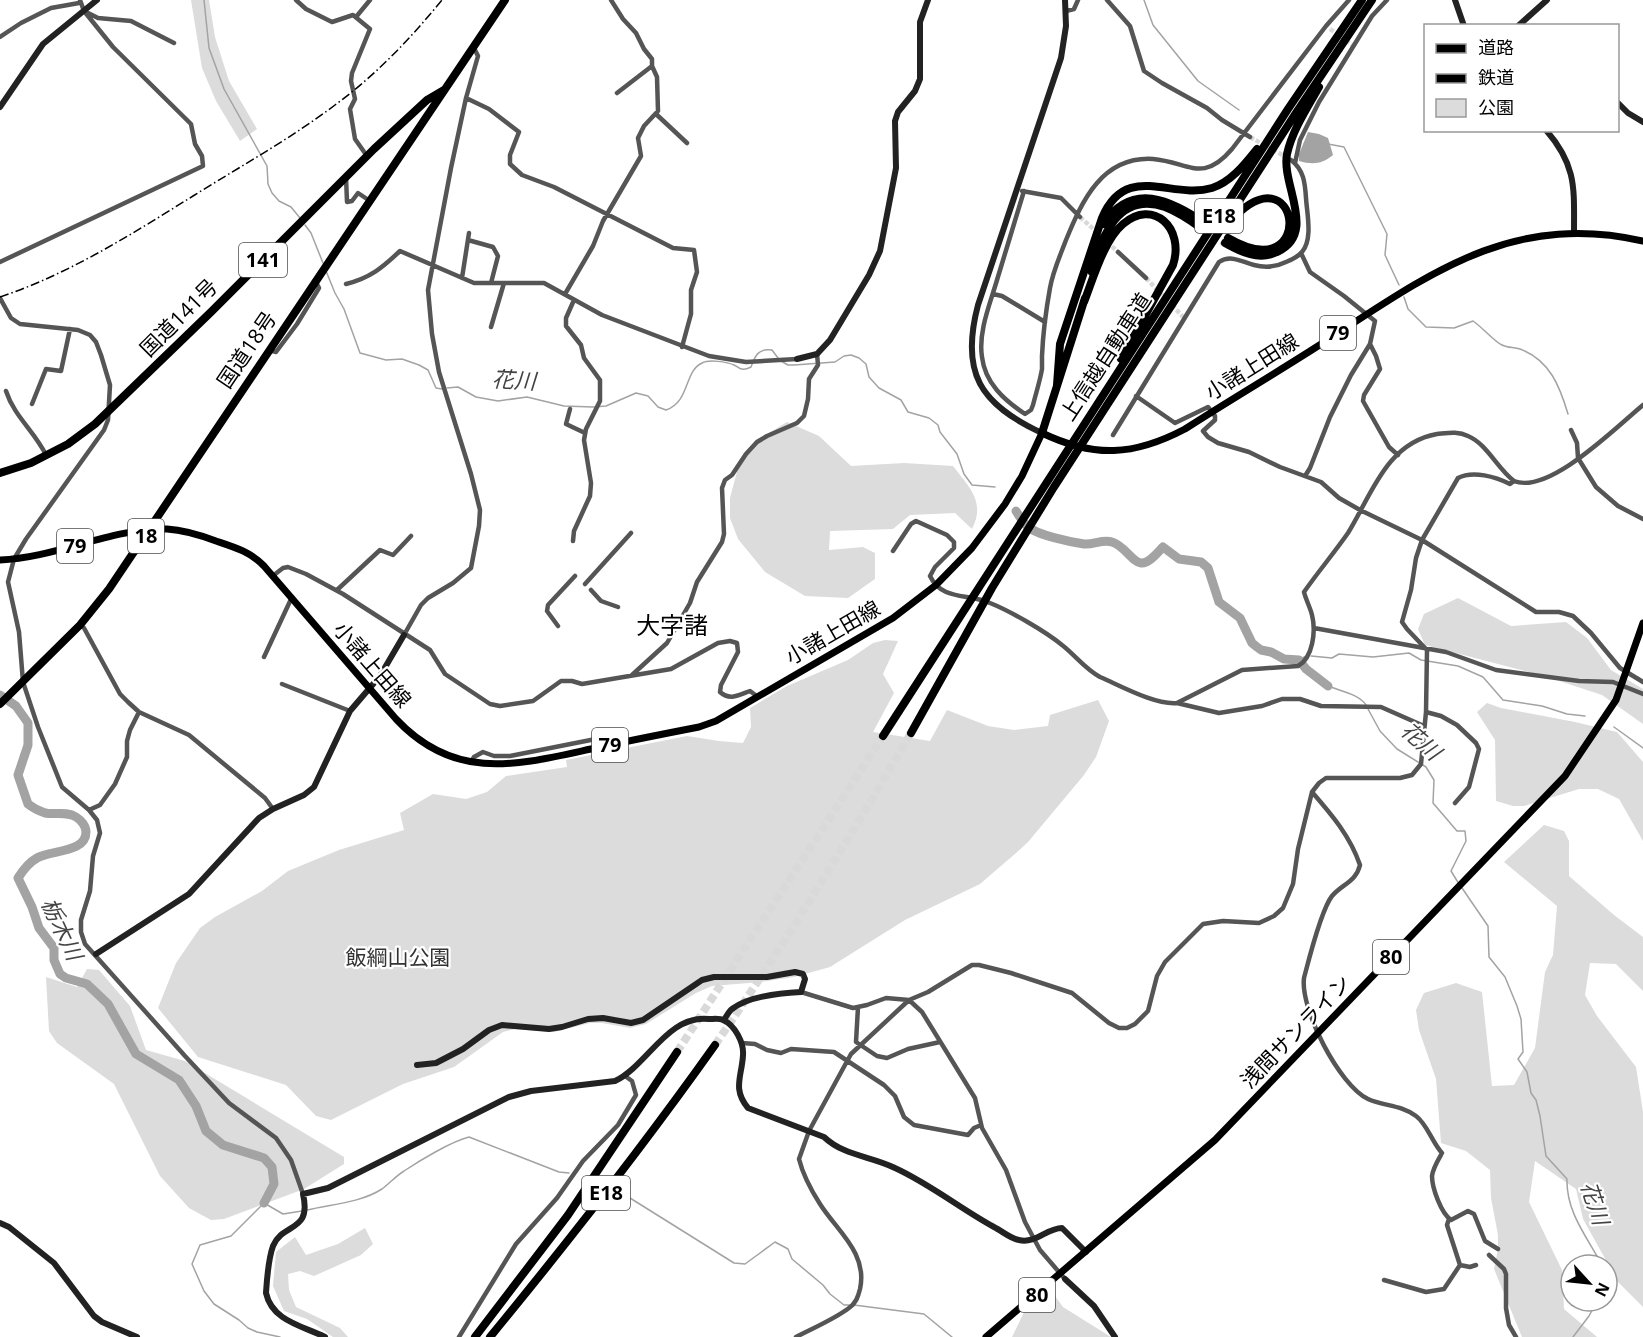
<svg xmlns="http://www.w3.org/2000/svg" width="1643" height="1337" viewBox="0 0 1643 1337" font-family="'Open Sans','Noto Sans JP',sans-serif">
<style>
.green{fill:#dcdcdc}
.water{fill:#a3a3a3}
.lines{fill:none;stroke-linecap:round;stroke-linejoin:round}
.stream{stroke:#a3a3a3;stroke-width:1.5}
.river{stroke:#a3a3a3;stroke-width:9}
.street-tunnel{stroke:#d9d9d9;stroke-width:4.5;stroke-dasharray:4.5 2;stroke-linecap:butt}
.highway-tunnel{stroke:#d9d9d9;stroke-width:8;stroke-dasharray:8 4;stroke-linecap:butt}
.street{stroke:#555;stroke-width:4.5}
.secondary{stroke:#222;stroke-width:6}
.primary{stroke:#000;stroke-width:7}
.highway{stroke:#000;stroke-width:8}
.rail{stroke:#000;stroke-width:1.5;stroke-dasharray:9 3 1.5 3;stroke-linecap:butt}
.labels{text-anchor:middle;stroke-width:4.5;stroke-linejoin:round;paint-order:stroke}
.shield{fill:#fff;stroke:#4c4c4c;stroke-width:1.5}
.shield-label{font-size:20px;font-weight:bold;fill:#000}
.street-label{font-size:21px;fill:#000;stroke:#fff}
.park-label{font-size:21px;fill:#333;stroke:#fff}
.water-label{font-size:22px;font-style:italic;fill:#444;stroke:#fff}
.quarter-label{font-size:24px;fill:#000;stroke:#fff}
</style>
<rect width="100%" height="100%" fill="#fff"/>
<path class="green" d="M191,0H209L215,37L229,81L257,129L240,141L216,101L202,68Z
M787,422L819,436L851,466L904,463L953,466C969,487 986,502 972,529L955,513L910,515L893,529L830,531L829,550L863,547L875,553V579L848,598L805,596L765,572L738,539L730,518V498L738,468L754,442Z
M1458,598L1511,626L1566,622L1587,638L1611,670L1643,689V724L1602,695L1544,676L1425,645L1418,629L1424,614Z
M885,640L898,641L883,674L894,693L873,732L930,741L947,710L988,726L1014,730L1048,726L1050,715L1098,700L1109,721L1096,757L1084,775L1028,842L1016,853L980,884L905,920L830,967L794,977L761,982L712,986L696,993L646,1024L630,1028L602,1023H590L554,1032L515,1029L503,1032L454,1067L403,1084L331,1120L316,1116L286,1085L198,1057L158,1008L176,963L200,928L215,917L262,891L288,871L339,850L404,830L400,813L433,794L466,799L487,792L506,776L567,767L566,760L687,736L719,741L743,743L751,727L750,708L787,686L848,660L873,643Z
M1487,703L1501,708L1575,722L1617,732L1643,762V841L1619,799L1598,789H1579L1524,806H1513L1496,801L1495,740L1477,712Z
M1544,825L1564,831L1569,841V876L1614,915L1643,937V991L1616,964L1590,963L1585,995L1597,1016L1636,1067L1643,1112V1307L1618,1282L1583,1219L1576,1189L1535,1161L1529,1202L1562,1270L1564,1309L1597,1337H1522L1494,1269L1498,1249V1235L1491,1198L1490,1170L1466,1151L1441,1143L1436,1079L1419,1030L1416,1010L1424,993L1456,983L1482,992L1492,1086L1514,1085L1535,1048L1545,972L1553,955L1557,906L1504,862Z
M87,969L99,970L130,1006L146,1050L185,1061L344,1157V1164L304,1189L224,1219L211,1220L189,1208L160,1176L114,1084L57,1043L49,1031L46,977L77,987Z
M365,1228L373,1244L361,1255L314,1276L300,1271L288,1274L289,1290L296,1307L340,1328L348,1337H333L307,1319L284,1311L273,1286L276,1252L295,1237L306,1255L338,1244Z
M1039,1293L1050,1299L1055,1296L1063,1307L1111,1337H1012L1028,1304Z"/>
<path class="water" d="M1308,132L1319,134L1328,138L1333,155C1322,164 1313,165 1299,161V154Z"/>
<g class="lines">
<path class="stream" d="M204,0L209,48L224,89L267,166L268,184L272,193L279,201L291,207L300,218
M1144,0L1153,25L1198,81L1239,110
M1328,144L1344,147L1387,234L1385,255L1399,285
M305,225L311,233L323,263
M326,271L335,293L344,309L360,353L386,360L402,359L419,365L428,370L436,388L442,389
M1404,297L1408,309L1426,327L1454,328L1473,321C1482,327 1495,342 1502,345C1508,348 1514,347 1520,349C1550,360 1560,387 1568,414
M781,361L788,365H794L835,362L844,356L851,355L859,358L866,364L869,377L879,388L901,400L908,412L929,418L938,425L940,432L957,454L964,474L972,485L995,487
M447,388L458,387L476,397L498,401L527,397L564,406L593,407L606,406L636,393L648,396L658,407L666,410C690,402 684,371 702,363C709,359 727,362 734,365C737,366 739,369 742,369C744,370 749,368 751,367C755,356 758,348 772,350L778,358
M1311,656L1332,658L1339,654L1373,657L1409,653L1421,660L1458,666L1483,677L1503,700L1542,706L1567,714L1585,716
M1299,660L1306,656
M1328,686C1340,691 1359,694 1366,705
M1368,709L1380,731L1397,749L1426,767L1434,780L1433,803L1457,831H1465L1466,841L1451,871L1459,884
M1614,727L1643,748
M1462,888L1488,926L1489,957L1505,977L1517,1006L1521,1019L1523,1052L1518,1059L1527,1072L1531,1093L1536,1100L1540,1116L1546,1156L1567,1179C1566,1212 1587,1237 1602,1265
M630,1198L734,1263L745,1264L775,1242L788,1249L792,1259L823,1285L830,1294L844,1305H849
M307,1210C332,1204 360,1203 382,1189C390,1183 396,1176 404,1171C419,1161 452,1141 469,1137L559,1172L569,1173
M854,1305L924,1314L952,1337
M280,1337L257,1332L248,1328L239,1320L214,1304L204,1291L192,1264L200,1245L231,1236L264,1203L283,1214L302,1211
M1573,1337L1589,1316L1597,1301"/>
<path class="river" d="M1016,511C1019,516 1023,522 1027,526C1036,535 1071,542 1084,544C1093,545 1103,539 1112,542C1125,546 1132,562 1141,563C1149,564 1158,552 1163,547L1179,559L1201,562L1208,568L1219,602L1240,618L1252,643L1257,647L1261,650L1271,652L1284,659L1299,660L1306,669L1328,686
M0,695L16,706L28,723V745L18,775L28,804C33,808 39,811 45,813C55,815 66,811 76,817C81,820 86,826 86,832C86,853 51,850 37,858C28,863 23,870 18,878L32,907L39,928L54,948V960L60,974L66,978L87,984L108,1004L136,1054L179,1080L196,1106L206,1131L223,1145L264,1158L272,1167L274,1184L264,1203"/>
<path class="street-tunnel" d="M1330,29L1352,45
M1250,137L1286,157
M1080,217L1099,234
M1107,242L1118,252
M1146,278L1166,299
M1172,305L1183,317"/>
<path class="highway-tunnel" d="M1206,223L1228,238
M1201,228L1225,243
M715,1045C785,943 849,839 911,733
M677,1052L883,736"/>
<path class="street" d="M296,0L306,9L332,22L353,15L370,29L352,73L351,81L355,99L350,109L355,139L367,156
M1107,0L1130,26L1144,71L1162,83L1207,108L1222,120L1250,137
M1066,11L1074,9L1078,0
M86,12L98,18L131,21L174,43
M356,17L370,0
M0,37L21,23L51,8L79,3
M617,93L652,66
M466,98L489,109L519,132L510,155V164L522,175L554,187L673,248L694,250L697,272L691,290V314L682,347
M656,114L687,143
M1295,163L1300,140L1319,102L1372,16L1387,0
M346,177L347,202L352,201L358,193L370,201
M1022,191L1061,198L1080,217
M1024,191C1015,221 1006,250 997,280C990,304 978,332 982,357C985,383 1004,400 1025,414L1031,410L1033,405C1036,393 1040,381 1042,369C1042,365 1042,360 1042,356C1043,333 1046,310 1050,288C1053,271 1060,256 1066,240C1082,201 1102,156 1153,159C1189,162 1202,184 1232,149L1326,26L1349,0
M468,240L493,247L498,256L491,283
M1118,252L1146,278
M1301,253L1310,272L1344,296L1375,321L1370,344L1351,375L1330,417L1310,468L1305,476
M0,262L203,166L202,156L195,144L191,124L113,47L84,11L80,0
M462,278L469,233
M346,284C370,278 382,268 400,251L474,283H544L602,315L709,356L746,362L797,359
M565,294L593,246L603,221L641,156L638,138L644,126L658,111L657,77L652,66V59L644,49L636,33L623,19L611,0
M993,294L1002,296L1045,322
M0,298L11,318L20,324L78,330L90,335L96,342L101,355L110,385L108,420L104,430L26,539L14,559L8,582L19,632L23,682L38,727L62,787L89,810L97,820L100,833L93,856L90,891L81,920V932L85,944L185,1056L229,1103L276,1138L291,1160L303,1194
M491,327L504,283
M1370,344L1376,356L1380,369L1364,395L1363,401L1389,447L1398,455
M269,350L276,352L297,324L319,288L315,280
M6,391C14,416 35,432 46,455
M1136,396L1175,423L1208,407L1215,416V420L1203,431L1208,437L1218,443L1249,452L1280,467L1321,482L1339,498L1360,510L1422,540L1536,612H1559L1573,616L1591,633L1620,668L1643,682
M32,404L46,369L61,371L70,329
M570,409L566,424L585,433
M1571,430L1577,443L1578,458L1596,487L1618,506L1643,519
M1113,435L1219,262C1231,254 1242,262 1254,265C1265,268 1276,267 1286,262C1291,260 1298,257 1302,252C1313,239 1307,214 1306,198C1305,183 1304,170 1291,160
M573,541L574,531L590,496L591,483L584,440L586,429L600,401V380L584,358L581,345L566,326V318L574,300
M893,551L911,524L916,521L947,535L954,542V548L935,567L930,576C942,601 968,593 990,603C1010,611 1045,631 1062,645C1075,655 1085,669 1100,677C1121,686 1155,705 1177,703L1242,670L1298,666C1313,658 1316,631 1312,615C1310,607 1306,600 1304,592C1318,572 1334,553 1348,533C1371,496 1386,443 1437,434C1448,433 1458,431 1468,436C1487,444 1497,468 1514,481C1549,495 1616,427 1643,405
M274,575L283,568L288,567L306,574L343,594L430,650L445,674L490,704L500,706L533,701L561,681H572L582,684L671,669L718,643L730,641L737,643L738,652L721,685L720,692C730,701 739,695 750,691L758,697
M585,584L631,533
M337,590L380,550L393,555L411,536
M591,590L601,601L618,607
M80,625L84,628L120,694L128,702L139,712L189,735L265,798L273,809
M558,626L547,611L548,605L575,576
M1314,628L1446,652L1496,670L1579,681L1613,682L1643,694
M404,635L421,605L428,598L453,583L471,568L479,526L480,510L471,474L439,372L432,334L428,290L451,168L466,98L478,56L474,48
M1426,649L1407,629L1402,622L1411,590L1416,558L1422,540L1458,478C1473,470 1496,477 1510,484L1514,481
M264,657L292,597
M632,675L667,643L690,603L697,582L722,542L724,534L722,488L725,480L732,475L746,454L757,442L767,436L797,423L804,416L808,399L809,379L818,365L817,354
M282,684L350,711
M1177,703L1219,713L1262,706L1282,699H1300L1321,706L1381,707L1424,726
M1426,712L1441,716L1457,725L1476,743L1479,749L1469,787L1455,803
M471,762L474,757L483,752L494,756H510L621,734
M1312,792C1332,815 1350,836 1360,865C1356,882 1342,884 1332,896C1321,910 1309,959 1304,978C1300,1009 1339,1085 1368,1099C1383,1106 1402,1105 1416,1116C1427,1124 1432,1142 1442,1153C1438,1160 1433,1168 1432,1176C1432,1188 1441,1213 1451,1220L1468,1211L1474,1214L1485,1241L1498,1249
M89,810L100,805L115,784L127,757V741L130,730L139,712
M801,992L853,1008L867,1005L886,998L909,1000L922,1012L975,1098L982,1128L1006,1170L1025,1222L1040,1250L1065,1279
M858,1007L856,1042L877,1056L887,1058L908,1049L940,1042
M742,1043L755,1044L767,1050L781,1053L791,1049L834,1052L884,1085L895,1096L904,1117L914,1125L968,1135L974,1128L981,1125
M619,1206L627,1193
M1449,1219L1447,1225L1460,1265
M1489,1255L1504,1269L1506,1274V1308L1509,1325L1516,1337
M1384,1280L1426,1292L1444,1289L1460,1265L1470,1267L1476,1265
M459,1337L516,1244L557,1198L583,1161L618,1125L636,1095L632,1081L625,1076
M796,1337C813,1328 833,1320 849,1308C856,1303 858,1297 860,1289C868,1253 837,1231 820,1204C811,1190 803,1175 799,1159L809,1131L851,1054L909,1000L928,992L972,965H979L1011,973L1072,993L1109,1023L1119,1028H1127L1135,1024L1148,1011L1157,976L1165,962L1203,924L1223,921L1259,923L1274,916L1283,908L1293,884L1298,849L1312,792L1319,783L1326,778H1400L1412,775L1421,764L1426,712L1427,650"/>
<path class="secondary" d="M1455,0L1464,26
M1518,26L1547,0
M1618,103L1628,113L1643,122
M0,107L43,44L97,0
M1546,130C1577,166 1574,188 1574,233
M797,359L817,354L830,340L869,275L880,251L896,168L895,121L898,112L915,91L920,79V22L928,0
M1042,433C980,404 960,373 978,305L1061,58L1066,26L1065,0
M96,954L189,894L259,818L273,809L304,795L314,787L350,711L380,676L404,635
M417,1065L436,1063L463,1049L489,1030L502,1025L549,1029L562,1027L588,1019L603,1018L631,1023L643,1020L702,980L714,977H767L795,972L803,974L805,979L801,992C781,993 749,996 732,1009C729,1011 726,1017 724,1020
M0,1223L9,1227L54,1263L94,1316L102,1322L137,1337
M1065,1279L1094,1306L1115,1337
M325,1337C303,1326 272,1321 266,1293C267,1278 268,1260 273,1246C283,1222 312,1233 303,1194L328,1188L509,1097L531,1091L615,1081C647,1066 668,1014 709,1019C713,1019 720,1018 723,1020C735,1025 744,1043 743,1055C742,1076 732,1089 748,1108L824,1137C844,1156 871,1156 895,1168C930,1184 961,1209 994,1227C1002,1231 1011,1239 1019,1240C1036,1244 1047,1228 1062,1228L1086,1252"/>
<path class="primary" d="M0,560C56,558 110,528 167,529C184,530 200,535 216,541C234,547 251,552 264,566L396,719C455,782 517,765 591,749C627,741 663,734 699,727L716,721L893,618L936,585L972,548L1005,504L1022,476L1042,433C1094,458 1134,456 1185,429C1233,398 1283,369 1332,337C1433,271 1515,212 1643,241
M986,1337L1215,1140L1565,776L1616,700L1643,623"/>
<path class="highway" d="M1103,224C1133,181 1169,200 1205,223
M1228,238C1319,291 1300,142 1229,223
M1225,243C1241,252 1259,261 1277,252C1318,233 1281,185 1287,154C1292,131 1307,108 1319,87
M1092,272C1101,236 1119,191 1165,207C1178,212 1190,220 1201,228
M1084,302C1093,279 1104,240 1123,224C1153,198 1185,228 1173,265L1121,359
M1057,385L1060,344L1102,218C1126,161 1171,200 1212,188C1231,182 1245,164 1257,149
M1042,433L1085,298
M0,473L31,463L68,444L95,424L211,312L374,149L427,100L444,90
M0,704L80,625L109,589L505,0
M911,733L992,588L1054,487L1296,113L1372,0
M883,736L1288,109L1362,0
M475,1337L568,1215L677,1052
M490,1337C568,1242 644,1145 715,1045"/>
<path class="rail" d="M0,297C69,274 132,234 193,196C241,166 290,139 335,105C376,75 410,39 442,0"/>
</g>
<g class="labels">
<g class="shield">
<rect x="1195" y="199" width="48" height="34" rx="4.5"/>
<rect x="239" y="243" width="48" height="34" rx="4.5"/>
<rect x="1320" y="316" width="36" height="34" rx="4.5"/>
<rect x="128" y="519" width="36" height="34" rx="4.5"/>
<rect x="57" y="529" width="36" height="34" rx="4.5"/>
<rect x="592" y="728" width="36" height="34" rx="4.5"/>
<rect x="1373" y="940" width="36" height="34" rx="4.5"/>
<rect x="582" y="1176" width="48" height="34" rx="4.5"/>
<rect x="1019" y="1278" width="36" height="34" rx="4.5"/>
</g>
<g class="shield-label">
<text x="1219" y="223">E18</text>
<text x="263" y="267">141</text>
<text x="1338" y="340">79</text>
<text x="146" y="543">18</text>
<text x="75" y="553">79</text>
<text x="610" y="752">79</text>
<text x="1391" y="964">80</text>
<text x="606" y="1200">E18</text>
<text x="1037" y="1302">80</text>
</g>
<g class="street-label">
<text transform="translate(179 318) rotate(-45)" y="7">国道141号</text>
<text transform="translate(247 350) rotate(-56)" y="7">国道18号</text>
<text transform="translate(1106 357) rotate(-57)" y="7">上信越自動車道</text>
<text transform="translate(1252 367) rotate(-32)" y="7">小諸上田線</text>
<text transform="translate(833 633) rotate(-30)" y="7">小諸上田線</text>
<text transform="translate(372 665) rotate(49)" y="7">小諸上田線</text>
<text transform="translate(1296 1032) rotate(-46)" y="7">浅間サンライン</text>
</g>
<g class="park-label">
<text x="398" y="965">飯綱山公園</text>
</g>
<g class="water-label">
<text transform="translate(514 380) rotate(3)" y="8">花川</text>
<text transform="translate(1421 741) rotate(41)" y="8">花川</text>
<text transform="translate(62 929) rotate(65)" y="8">栃木川</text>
<text transform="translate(1595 1203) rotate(72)" y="8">花川</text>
</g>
<g class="quarter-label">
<text x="672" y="634">大字諸</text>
</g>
</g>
<rect x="1424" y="24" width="195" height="108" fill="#ffffff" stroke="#999999" stroke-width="1.5"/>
<rect x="1436" y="44" width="30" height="9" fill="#000000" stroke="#999999" stroke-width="1.5"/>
<text x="1478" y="54" font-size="18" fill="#000000">道路</text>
<rect x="1436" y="74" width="30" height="9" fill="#000000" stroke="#999999" stroke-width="1.5"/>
<text x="1478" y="84" font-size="18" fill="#000000">鉄道</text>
<rect x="1436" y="99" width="30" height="18" fill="#dcdcdc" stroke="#999999" stroke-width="1.5"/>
<text x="1478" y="114" font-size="18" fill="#000000">公園</text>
<g transform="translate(1589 1283) rotate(117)"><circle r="28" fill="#ffffff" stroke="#999999" stroke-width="1.5"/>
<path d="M0-4.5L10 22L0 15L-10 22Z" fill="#000000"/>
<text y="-9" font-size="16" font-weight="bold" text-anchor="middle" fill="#000000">N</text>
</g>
</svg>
